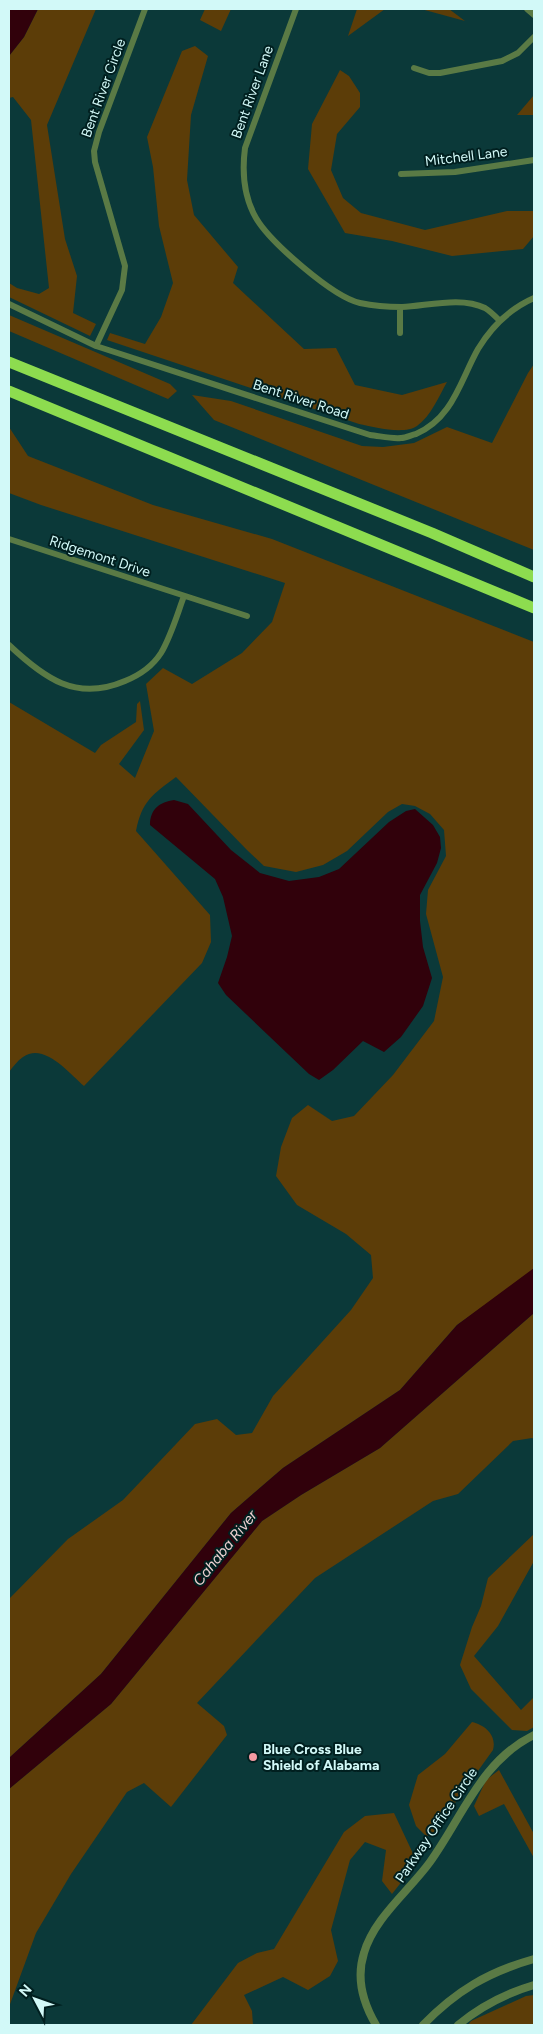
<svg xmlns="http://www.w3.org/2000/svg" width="543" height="2034" viewBox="0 0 543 2034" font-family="Figtree,sans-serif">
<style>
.green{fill:#5c3d08}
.water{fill:#31010b}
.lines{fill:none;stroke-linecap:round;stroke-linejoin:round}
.minor{stroke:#5a7a45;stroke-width:6}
.tertiary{stroke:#5a7a45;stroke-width:8}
.motorway{stroke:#8ddc4f;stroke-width:11}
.poi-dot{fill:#f49aa2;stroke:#001f1f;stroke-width:2}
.labels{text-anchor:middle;stroke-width:4;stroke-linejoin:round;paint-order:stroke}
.street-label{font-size:14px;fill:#d2f9f8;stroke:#001f1f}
.poi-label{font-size:14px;font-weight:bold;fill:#d2f9f8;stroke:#001f1f;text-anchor:start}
.water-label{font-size:15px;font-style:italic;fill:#ecd0d1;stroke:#001f1f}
</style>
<rect width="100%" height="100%" fill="#0b3939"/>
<path class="green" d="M38,9H96L47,125L65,239L77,276L73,313L96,324L90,336L9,297V283L17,288L39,294L49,288L31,120L13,97L9,98V56L24,37Z
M205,9H231L221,31L200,20Z
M357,9H385L348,36Z
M421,9H449L465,21Z
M195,46L208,56L191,115L187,180L194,215L238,267L233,283L304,349L336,348L355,385L402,395L447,382C439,396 431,416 417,426C404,435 373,427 359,424L107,340L110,333L145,344L161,317L173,283L159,226L153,167L147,137L182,51Z
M340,70L349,76L360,93V107L337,134L331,170L343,198L361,213L425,230L507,211H534V236L523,249L452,256L392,241L345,233L308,169L312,124Z
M534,95V115H517Z
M9,315L170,384L177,391L168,399L9,331Z
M534,364V550L214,420L192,395L231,401L362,446L383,447L414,443L447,427L492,443L528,373Z
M9,427L28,456L153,505L272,539L534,642V1270L457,1325L400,1390L283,1468L231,1513L101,1674L9,1758V1599L68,1539L123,1500L195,1424L217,1419L236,1435L252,1433L273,1396L351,1310L373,1278L371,1255L346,1234L297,1205L276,1176L281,1147L292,1118L308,1105L332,1121L354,1116L393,1075L434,1021L443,977L426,914L428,890L446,856L444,830L430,814L415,806L402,804L388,812L347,851L323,865L296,872L264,866L247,850L176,777C152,795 142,801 136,831L210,915L211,942L202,963L84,1086C69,1073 44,1042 23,1057C17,1061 13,1067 9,1072V702L95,753L101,745L136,722L137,704L140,701L144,730L119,764L135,778L154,731L146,684L163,668L192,684L242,653L272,622L285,583L41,505L9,493Z
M534,1313V1439L532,1438L513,1441L458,1494L433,1501L315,1578L197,1703L224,1726L227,1735L171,1807L144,1783L127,1792L71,1874L36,1933L9,2007V1789L111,1704L262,1521L301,1495L380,1448Z
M534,1534V1561L498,1626L474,1656L521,1710L534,1697V1727L527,1731L512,1730L471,1689L460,1665L472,1627L481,1606L488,1578Z
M472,1722C485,1725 497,1735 493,1750L457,1800L435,1835L426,1836L416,1826L409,1805L418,1775L445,1754Z
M499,1770L534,1834V1858L504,1804L479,1816L474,1806L486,1780Z
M394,1813L417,1862L392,1894L382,1881L386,1850L365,1842L350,1860L331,1930L338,1961L330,1976L308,1990L283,1977L244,1995L252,2011L253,2025H191L238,1963L257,1953L274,1949L344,1832L365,1816Z
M534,1995V2025H468L471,2021L526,1996Z"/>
<path class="water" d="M9,9H38L24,37L9,56Z
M174,800L188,804L231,850L260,873L289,881L319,877L339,869L389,822L406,811L415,809L433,825L440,837L441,848L437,863L420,895V921L423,947L432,978L423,1006L401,1037L384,1052L363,1041L333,1070L319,1080L309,1074L226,995L218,983L227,957L232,936L223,897L215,879L150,825C150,809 160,802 174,800Z
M534,1268V1313L380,1448L301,1495L262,1521L111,1704L9,1789V1758L101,1674L231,1513L283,1468L400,1390L457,1325Z"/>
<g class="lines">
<path class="minor" d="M296,9L245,148C242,171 244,197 256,218C270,242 333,297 360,303C374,306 388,307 402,307C427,306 461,296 485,308C490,311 495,316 499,320
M527,9L534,15
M414,68L429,73H440L502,61L518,53L534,37
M401,174L455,172L534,160
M9,304L96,346L370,435C380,436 391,439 401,438C406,438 411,435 416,434C453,418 460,381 478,349C492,326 509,309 534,298
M400,307V333
M96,346L122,290L125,266L95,162L94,151L99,132L145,9
M9,539L247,616
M9,645C44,678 76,702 125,681C140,675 152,667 161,653C171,636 177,615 184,596"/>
<path class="tertiary" d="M376,2025C363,2003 356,1978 364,1953C374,1918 409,1891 430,1862C463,1816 481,1761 534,1735
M423,2025C456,1991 488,1972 534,1959
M458,2025C480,2007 507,1993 534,1985"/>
<path class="motorway" d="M9,362L432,533L534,577
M9,391L534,608"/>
</g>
<circle class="poi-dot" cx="253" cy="1757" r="5"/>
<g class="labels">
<g class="street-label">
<text transform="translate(103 88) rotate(-70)" y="5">Bent River Circle</text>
<text transform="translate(252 92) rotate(-70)" y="5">Bent River Lane</text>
<text transform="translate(466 156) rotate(-7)" y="5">Mitchell Lane</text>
<text transform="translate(301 399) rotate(18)" y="5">Bent River Road</text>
<text transform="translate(100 556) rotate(18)" y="5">Ridgemont Drive</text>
<text transform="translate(436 1825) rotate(-56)" y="5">Parkway Office Circle</text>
</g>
<g class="poi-label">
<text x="263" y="1754">Blue Cross Blue<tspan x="263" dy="16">Shield of Alabama</tspan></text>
</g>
<g class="water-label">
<text transform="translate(225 1548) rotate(-51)" y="5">Cahaba River</text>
</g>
</g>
<rect width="543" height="2034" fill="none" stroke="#d2f9f8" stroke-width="20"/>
<g transform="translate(35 1999) rotate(311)" stroke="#001f1f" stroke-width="4" paint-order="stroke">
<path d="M0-4L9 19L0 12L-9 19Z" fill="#d2f9f8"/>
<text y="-8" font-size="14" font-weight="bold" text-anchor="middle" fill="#d2f9f8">N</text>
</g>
</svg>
